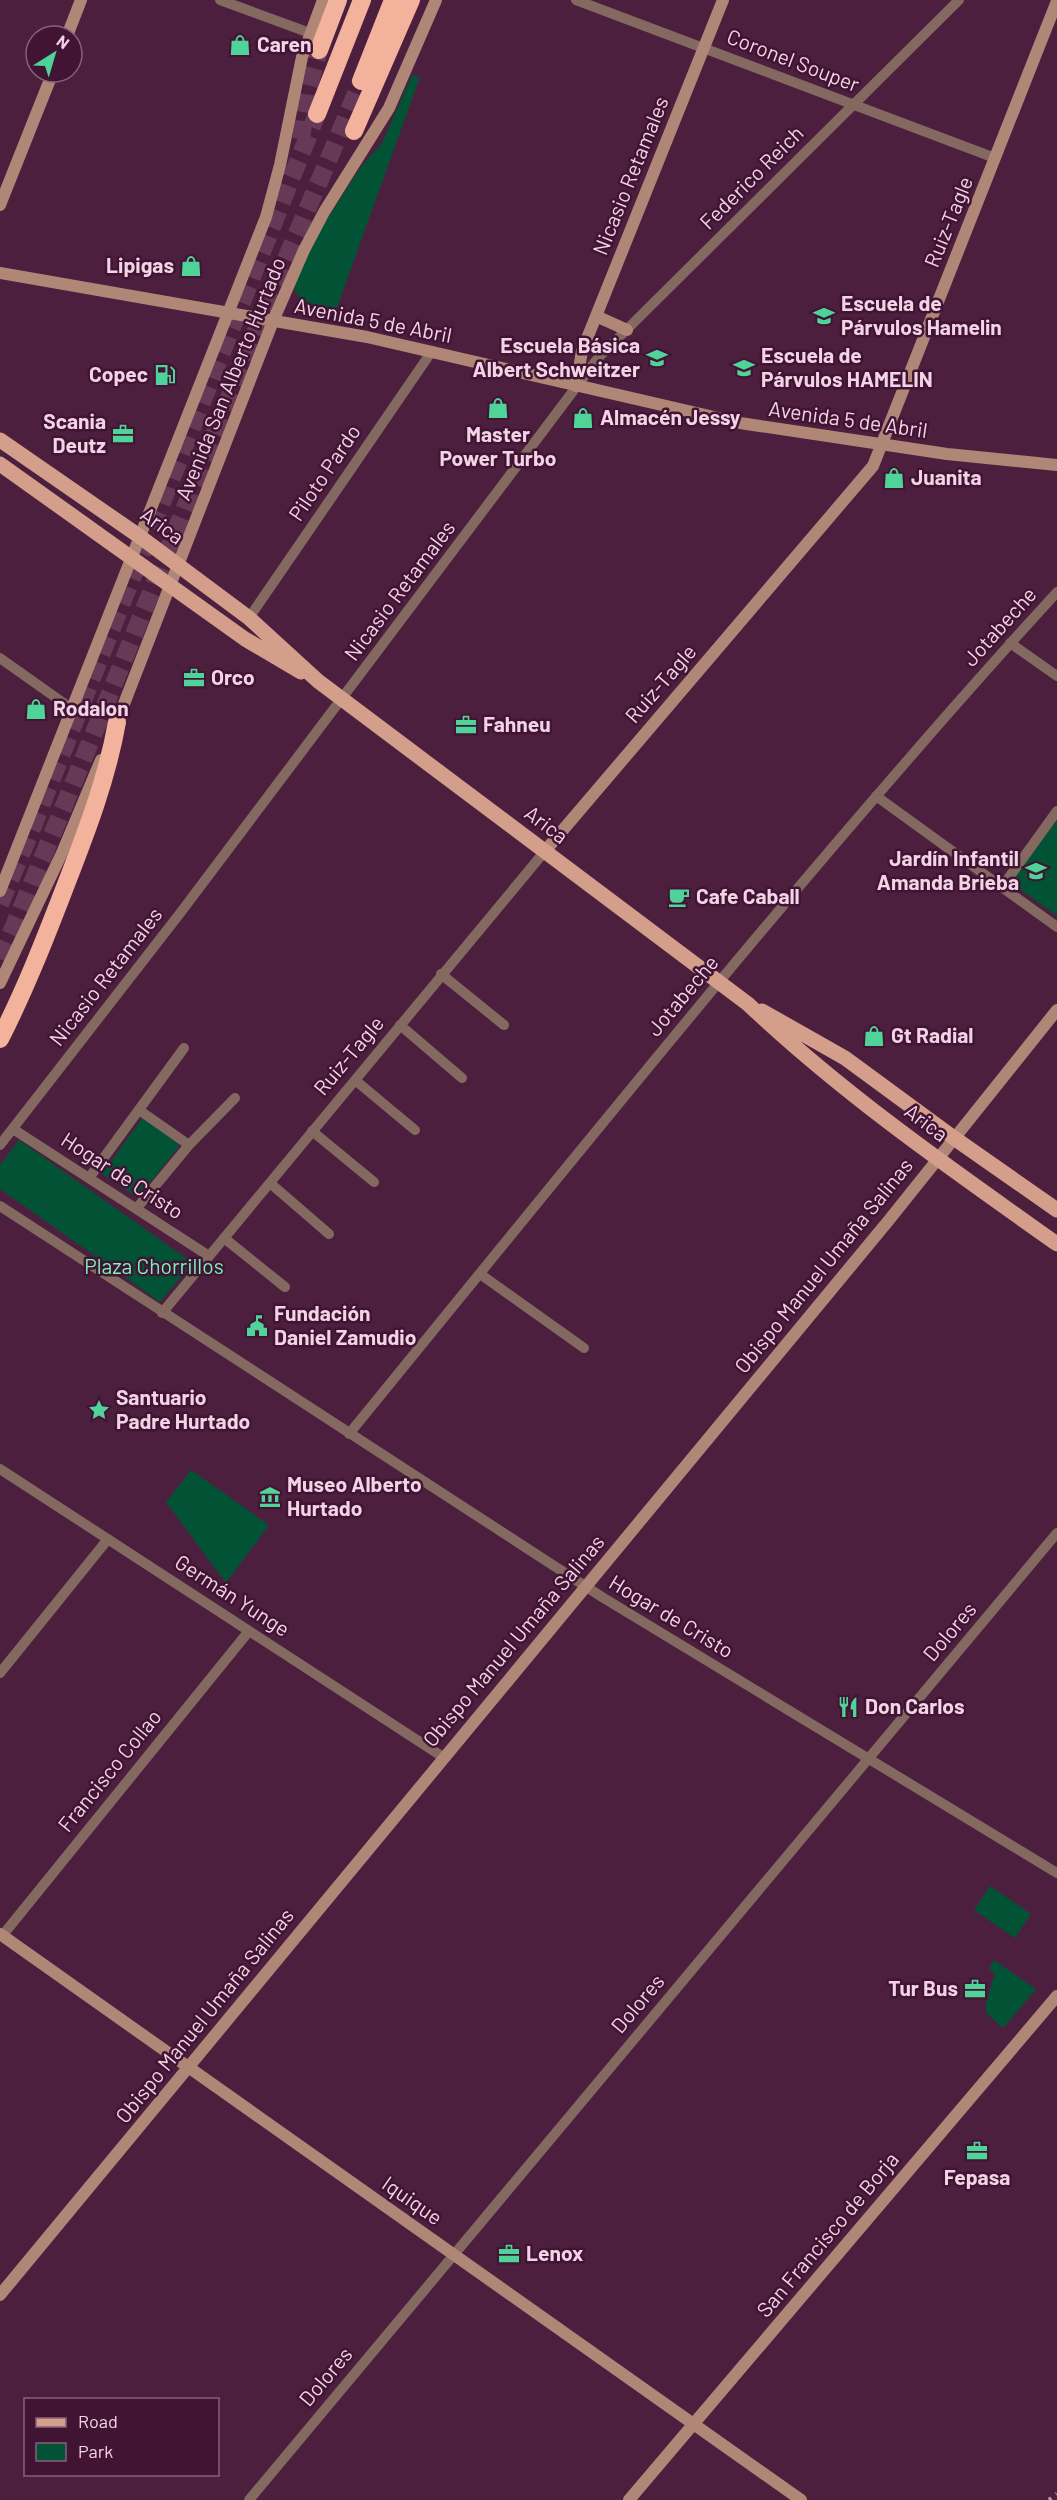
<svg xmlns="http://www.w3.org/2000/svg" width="1057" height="2500" viewBox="0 0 1057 2500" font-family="Barlow,sans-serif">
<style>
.green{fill:#025336}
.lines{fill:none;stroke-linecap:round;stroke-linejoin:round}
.highway-tunnel{stroke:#663a57;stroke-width:18;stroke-dasharray:18 9;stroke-linecap:butt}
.street{stroke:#83695f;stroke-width:10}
.secondary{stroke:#b08777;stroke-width:12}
.primary{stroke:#d39e8a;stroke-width:15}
.highway{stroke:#f2b29b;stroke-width:18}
.rail{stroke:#ba97ad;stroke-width:4.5;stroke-dasharray:3 6;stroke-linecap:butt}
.labels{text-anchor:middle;stroke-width:5;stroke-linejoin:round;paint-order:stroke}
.poi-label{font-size:21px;font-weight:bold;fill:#f2d4e6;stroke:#411434;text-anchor:start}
.street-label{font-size:21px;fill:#f2d4e6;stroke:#411434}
.park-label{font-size:21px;fill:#78f3b9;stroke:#411434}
</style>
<rect width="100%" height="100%" fill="#4d1f3e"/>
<path class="green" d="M412,75L420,77L335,313L303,306L294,288L307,255L327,219L362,165L382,143Z
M1057,819V916L1011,883Z
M143,1117L180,1145L138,1198L102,1174Z
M19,1140L193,1263L160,1302L0,1189V1165Z
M191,1470L269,1525L226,1583L166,1502Z
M990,1886L1031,1914L1015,1938L974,1910Z
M994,1960L1036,1989L1003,2028L986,2013V2003L995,1973L989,1969Z"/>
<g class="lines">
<path class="highway-tunnel" d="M301,139L309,86L319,50
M0,904L33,826L317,114
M0,959C87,754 169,547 252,341C287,254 326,168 361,81"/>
<path class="street" d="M220,0L310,33
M576,0L995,158
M249,618L432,351
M1010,643L1057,676
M0,658L72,709
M876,796L1057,927
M1002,887L1057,811
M441,974L504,1025
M400,1025L462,1078
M355,1080L415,1130
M139,1110L189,1145
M13,1129L209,1256
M312,1131L374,1182
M0,1145L181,912L598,358L959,0
M89,1178L184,1048
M270,1183L329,1234
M0,1206L602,1597L1057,1873
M136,1209L189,1145L235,1098
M224,1238L285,1287
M480,1274L584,1348
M162,1313L545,851
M349,1434C581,1150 810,863 1057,592
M0,1469L443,1757
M0,1673L108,1539
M2,1936L249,1631
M249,2500L1057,1533"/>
<path class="secondary" d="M67,36L81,0
M0,205L53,72
M0,273L367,337L740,423L947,454L1057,465
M596,316L627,330
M576,386L582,351L723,0
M115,727L273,321L304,250L324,212L389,108L436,0
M545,851L873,466L1057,1
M0,891L266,217L280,165L302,57L323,0
M0,983L62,853L101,760
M0,1934L801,2500
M0,2295L889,1220L1057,1010
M629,2500L1057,1996"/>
<path class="primary" d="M0,440L139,536L249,618L318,681L748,1004C843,1094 951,1169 1057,1244
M0,464L245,639L301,672
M762,1011L845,1058L954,1138L1057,1210"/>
<path class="highway" d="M319,50L338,0
M361,81L393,0
M317,114L362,0
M354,131L411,0
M0,1039C25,990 45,939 65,887C86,833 107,779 117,722"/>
<path class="rail" d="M1049,2500L1057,2494"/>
</g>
<defs>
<symbol id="shop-bare" viewBox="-9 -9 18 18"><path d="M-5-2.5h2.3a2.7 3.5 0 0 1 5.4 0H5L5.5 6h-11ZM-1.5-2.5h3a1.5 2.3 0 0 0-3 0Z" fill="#4fd399" stroke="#411434" stroke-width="2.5" paint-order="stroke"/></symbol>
<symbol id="school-bare" viewBox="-9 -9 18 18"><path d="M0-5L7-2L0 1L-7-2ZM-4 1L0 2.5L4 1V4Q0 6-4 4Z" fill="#4fd399" stroke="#411434" stroke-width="2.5" paint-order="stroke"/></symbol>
<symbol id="fuel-bare" viewBox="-9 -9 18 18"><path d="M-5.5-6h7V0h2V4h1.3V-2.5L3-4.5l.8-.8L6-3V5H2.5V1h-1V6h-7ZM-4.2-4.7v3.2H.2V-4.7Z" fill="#4fd399" stroke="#411434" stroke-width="2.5" paint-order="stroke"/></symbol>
<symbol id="office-bare" viewBox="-9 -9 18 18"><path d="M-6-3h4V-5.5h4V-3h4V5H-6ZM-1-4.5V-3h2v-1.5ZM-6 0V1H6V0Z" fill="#4fd399" stroke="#411434" stroke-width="2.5" paint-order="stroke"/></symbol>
<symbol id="cafe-bare" viewBox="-9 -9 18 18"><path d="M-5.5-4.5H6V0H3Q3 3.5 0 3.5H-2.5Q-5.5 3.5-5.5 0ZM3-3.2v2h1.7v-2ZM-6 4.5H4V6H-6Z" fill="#4fd399" stroke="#411434" stroke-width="2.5" paint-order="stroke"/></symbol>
<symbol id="civic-bare" viewBox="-9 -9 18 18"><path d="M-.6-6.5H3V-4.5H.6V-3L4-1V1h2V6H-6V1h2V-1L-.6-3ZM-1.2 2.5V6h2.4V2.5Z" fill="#4fd399" stroke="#411434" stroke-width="2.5" paint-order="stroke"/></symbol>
<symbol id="sight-bare" viewBox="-9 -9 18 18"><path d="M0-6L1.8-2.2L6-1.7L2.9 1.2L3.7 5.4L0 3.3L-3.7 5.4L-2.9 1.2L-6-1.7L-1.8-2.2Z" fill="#4fd399" stroke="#411434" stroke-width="2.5" paint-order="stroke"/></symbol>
<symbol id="museum-bare" viewBox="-9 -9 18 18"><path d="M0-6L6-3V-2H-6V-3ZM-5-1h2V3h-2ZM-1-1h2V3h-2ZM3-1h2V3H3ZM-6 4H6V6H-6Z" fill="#4fd399" stroke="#411434" stroke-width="2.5" paint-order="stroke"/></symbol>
<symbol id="restaurant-bare" viewBox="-9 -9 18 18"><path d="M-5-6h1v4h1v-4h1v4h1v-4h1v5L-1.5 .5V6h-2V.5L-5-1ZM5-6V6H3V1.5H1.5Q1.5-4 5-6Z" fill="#4fd399" stroke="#411434" stroke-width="2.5" paint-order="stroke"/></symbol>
</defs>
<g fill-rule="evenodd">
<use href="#shop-bare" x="225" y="30" width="30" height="30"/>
<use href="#shop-bare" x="176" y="251" width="30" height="30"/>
<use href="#school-bare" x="809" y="301" width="30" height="30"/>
<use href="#school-bare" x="642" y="343" width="30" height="30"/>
<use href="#school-bare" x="729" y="353" width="30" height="30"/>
<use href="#fuel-bare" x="150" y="360" width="30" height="30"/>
<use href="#shop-bare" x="483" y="393" width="30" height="30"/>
<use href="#shop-bare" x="568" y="403" width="30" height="30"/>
<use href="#office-bare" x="108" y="419" width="30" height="30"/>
<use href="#shop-bare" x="879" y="463" width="30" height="30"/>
<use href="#office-bare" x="179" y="663" width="30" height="30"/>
<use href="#shop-bare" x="21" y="694" width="30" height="30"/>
<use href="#office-bare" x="451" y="710" width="30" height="30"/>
<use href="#school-bare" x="1021" y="856" width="30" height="30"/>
<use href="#cafe-bare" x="664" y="882" width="30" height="30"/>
<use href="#shop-bare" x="859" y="1021" width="30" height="30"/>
<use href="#civic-bare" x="242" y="1311" width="30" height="30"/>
<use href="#sight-bare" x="84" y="1395" width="30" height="30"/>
<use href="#museum-bare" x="255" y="1482" width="30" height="30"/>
<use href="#restaurant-bare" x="833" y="1692" width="30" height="30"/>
<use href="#office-bare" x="960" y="1974" width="30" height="30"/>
<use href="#office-bare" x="962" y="2136" width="30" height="30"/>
<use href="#office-bare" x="494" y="2239" width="30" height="30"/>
</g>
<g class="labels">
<g class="poi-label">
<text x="257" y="52">Caren</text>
<text x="174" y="273" text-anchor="end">Lipigas</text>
<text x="841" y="311">Escuela de<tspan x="841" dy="24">Párvulos Hamelin</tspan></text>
<text x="640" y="353" text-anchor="end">Escuela Básica<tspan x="640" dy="24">Albert Schweitzer</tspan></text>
<text x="761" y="363">Escuela de<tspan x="761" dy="24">Párvulos HAMELIN</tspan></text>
<text x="148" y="382" text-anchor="end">Copec</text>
<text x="600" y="425">Almacén Jessy</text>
<text x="106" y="429" text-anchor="end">Scania<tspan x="106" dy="24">Deutz</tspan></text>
<text x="498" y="442" text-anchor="middle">Master<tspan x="498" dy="24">Power Turbo</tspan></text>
<text x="911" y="485">Juanita</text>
<text x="211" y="685">Orco</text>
<text x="53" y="716">Rodalon</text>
<text x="483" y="732">Fahneu</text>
<text x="1019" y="866" text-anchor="end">Jardín Infantil<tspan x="1019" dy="24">Amanda Brieba</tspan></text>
<text x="696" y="904">Cafe Caball</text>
<text x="891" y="1043">Gt Radial</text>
<text x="274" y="1321">Fundación<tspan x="274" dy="24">Daniel Zamudio</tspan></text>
<text x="116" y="1405">Santuario<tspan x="116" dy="24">Padre Hurtado</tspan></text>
<text x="287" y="1492">Museo Alberto<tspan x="287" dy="24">Hurtado</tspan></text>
<text x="865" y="1714">Don Carlos</text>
<text x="958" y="1996" text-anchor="end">Tur Bus</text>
<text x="977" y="2185" text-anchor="middle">Fepasa</text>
<text x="526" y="2261">Lenox</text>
</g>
<g class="street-label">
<text transform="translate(793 61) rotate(21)" y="7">Coronel Souper</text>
<text transform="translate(631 176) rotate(-68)" y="7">Nicasio Retamales</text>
<text transform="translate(752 178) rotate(-45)" y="7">Federico Reich</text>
<text transform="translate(949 222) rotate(-68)" y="7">Ruiz-Tagle</text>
<text transform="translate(373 321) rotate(11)" y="7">Avenida 5 de Abril</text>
<text transform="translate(231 379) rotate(-68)" y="7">Avenida San Alberto Hurtado</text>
<text transform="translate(848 420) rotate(8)" y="7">Avenida 5 de Abril</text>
<text transform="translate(325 473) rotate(-56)" y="7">Piloto Pardo</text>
<text transform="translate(162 526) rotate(36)" y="7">Arica</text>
<text transform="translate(400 591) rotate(-53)" y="7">Nicasio Retamales</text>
<text transform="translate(1000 627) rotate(-48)" y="7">Jotabeche</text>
<text transform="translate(661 684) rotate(-49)" y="7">Ruiz-Tagle</text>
<text transform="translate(546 825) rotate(37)" y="7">Arica</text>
<text transform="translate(106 977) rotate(-52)" y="7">Nicasio Retamales</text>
<text transform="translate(683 996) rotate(-50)" y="7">Jotabeche</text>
<text transform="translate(349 1056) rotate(-50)" y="7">Ruiz-Tagle</text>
<text transform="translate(926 1123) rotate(37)" y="7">Arica</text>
<text transform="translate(122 1176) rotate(33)" y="7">Hogar de Cristo</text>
<text transform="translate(824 1266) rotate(-51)" y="7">Obispo Manuel Umaña Salinas</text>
<text transform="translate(232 1596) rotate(33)" y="7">Germán Yunge</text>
<text transform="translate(671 1617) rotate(31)" y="7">Hogar de Cristo</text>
<text transform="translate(950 1632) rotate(-50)" y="7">Dolores</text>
<text transform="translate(514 1641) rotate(-50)" y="7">Obispo Manuel Umaña Salinas</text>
<text transform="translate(110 1771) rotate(-51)" y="7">Francisco Collao</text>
<text transform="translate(638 2004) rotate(-50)" y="7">Dolores</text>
<text transform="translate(205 2016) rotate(-51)" y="7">Obispo Manuel Umaña Salinas</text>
<text transform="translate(412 2201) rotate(35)" y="7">Iquique</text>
<text transform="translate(828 2235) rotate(-50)" y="7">San Francisco de Borja</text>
<text transform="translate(326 2377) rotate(-50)" y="7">Dolores</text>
</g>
<g class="park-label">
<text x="154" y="1274">Plaza Chorrillos</text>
</g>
</g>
<rect x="24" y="2398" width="195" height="78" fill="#411434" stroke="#88617b" stroke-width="1.5"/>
<rect x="36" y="2418" width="30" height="9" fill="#d39e8a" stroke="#88617b" stroke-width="1.5"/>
<text x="78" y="2428" font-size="18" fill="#f2d4e6">Road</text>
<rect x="36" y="2443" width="30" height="18" fill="#025336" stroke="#88617b" stroke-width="1.5"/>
<text x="78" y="2458" font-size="18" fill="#f2d4e6">Park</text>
<g transform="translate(54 54) rotate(37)"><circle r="28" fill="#411434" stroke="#88617b" stroke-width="1.5"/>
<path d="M0-4.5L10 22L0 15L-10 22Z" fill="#4fd399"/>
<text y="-9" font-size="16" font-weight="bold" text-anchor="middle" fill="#f2d4e6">N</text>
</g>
</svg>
